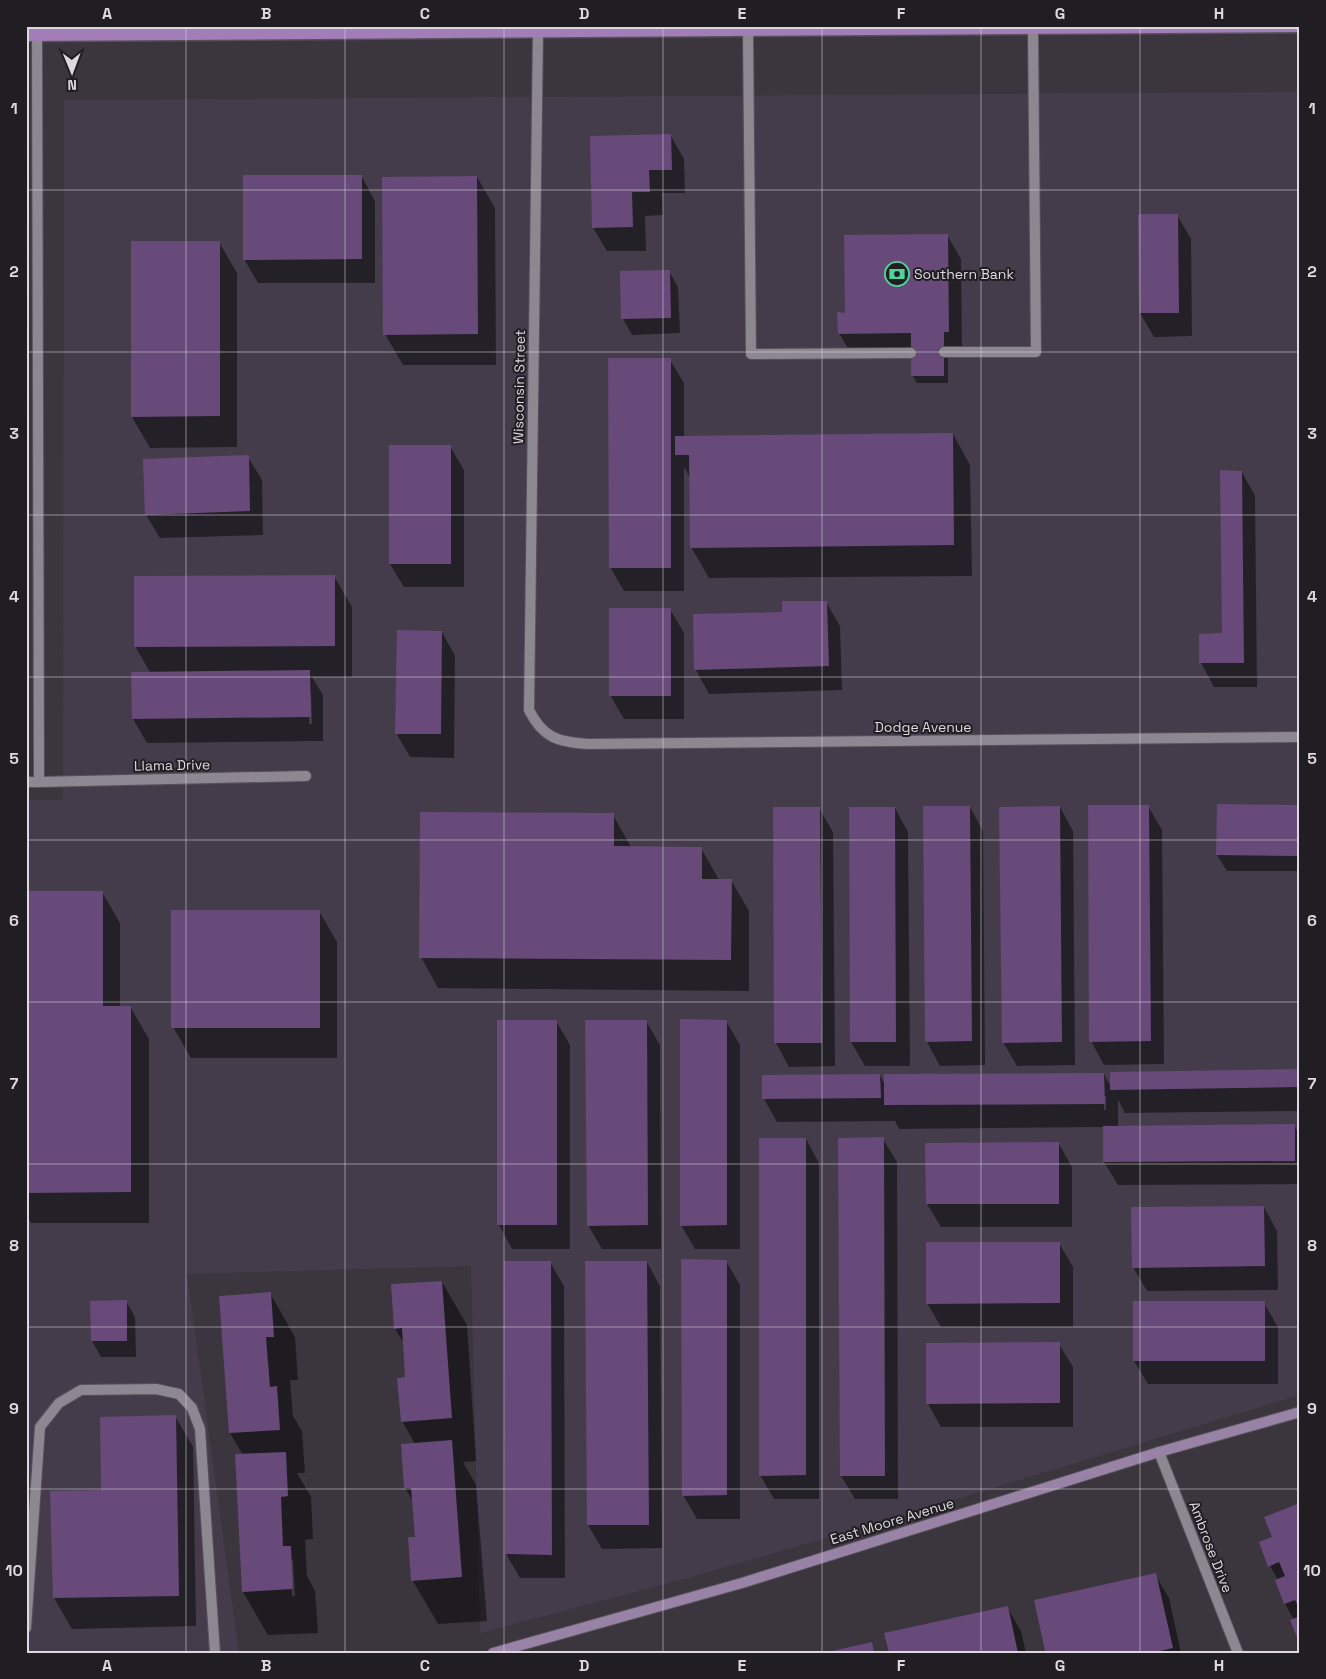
<svg xmlns="http://www.w3.org/2000/svg" width="1326" height="1679" viewBox="0 0 1326 1679" font-family="'Space Grotesk',sans-serif">
<style>
.built{fill:#453c4b}
.shadow{fill:#0007;fill-rule:evenodd}
.building{fill:#67497a}
.lines{fill:none;stroke-linecap:round;stroke-linejoin:round}
.lane-casing{stroke:#565159;stroke-width:12}
.street-casing{stroke:#565159;stroke-width:12}
.secondary-casing{stroke:#565159;stroke-width:12}
.primary-casing{stroke:#565159;stroke-width:15}
.lane{stroke:#8d8792;stroke-width:10}
.street{stroke:#8d8792;stroke-width:10}
.secondary{stroke:#9882a5;stroke-width:10}
.primary{stroke:#a27db8;stroke-width:12}
.grid{fill:none;stroke:#ddd9df;stroke-width:1;stroke-opacity:0.55}
.labels{text-anchor:middle;stroke-width:4;stroke-linejoin:round;paint-order:stroke}
.poi-label{font-size:14px;fill:#ddd9df;stroke:#201e22;text-anchor:start}
.street-label{font-size:14px;fill:#ddd9df;stroke:#201e22}
.neatline{fill:none;stroke:#ddd9df;stroke-width:2}
.grid-label{font-size:16px;text-anchor:middle;font-weight:bold;fill:#ddd9df}
</style>
<rect width="100%" height="100%" fill="#3b353e"/>
<path class="built" d="M1300,92V1395L871,1525L677,1581L480,1633L471,1266L187,1274L239,1653H26V800H63L64,100Z"/>
<path class="shadow" d="M671,136L684,159L685,193H662L663,215L645,216L646,251H607L593,228Z
M362,177L375,201V283H258L244,259Z
M477,177L495,208L496,365H403L385,334Z
M1139,215H1177L1191,239L1192,336L1154,337L1140,313Z
M947,235L961,259L962,356H948V383H917L912,375V356L853,357L839,333L846,314Z
M219,242L237,273V447L150,448L132,417Z
M669,271L678,287L680,333L632,335L623,319Z
M670,360L684,383V437L953,434L970,465L972,576L709,578L691,547L690,478L684,467V591H624L610,567Z
M450,446L464,470V587H404L390,564Z
M248,457L262,480L263,535L160,538L146,515Z
M1242,472L1255,496L1257,687H1214L1201,663L1200,635L1223,634Z
M334,576L352,607V677H312L323,695V741L147,743L133,719L132,674H151L135,646ZM309,694H311L312,724H309Z
M826,602L840,626L842,690L709,694L696,670Z
M670,609L684,633V719H624L610,695Z
M442,632L455,656L454,758L410,757L396,733Z
M1148,806L1162,830L1164,1064L1104,1065L1091,1041Z
M1300,806V871H1227L1217,855Z
M970,807L983,831L985,1065L940,1066L927,1042Z
M1060,807L1073,831L1075,1065L1017,1066L1003,1042Z
M819,808L833,832L835,1066L789,1067L776,1043Z
M850,808H895L908,832L910,1066H865L851,1042Z
M613,815L631,847L701,848L719,880H731L749,911V991L438,988L421,957Z
M26,892H102L120,923V1008H131L149,1039V1223H31L26,1215Z
M319,911L337,942V1058H191L173,1027Z
M556,1021L570,1045V1249H512L499,1225Z
M646,1021L660,1045L661,1249H602L588,1225Z
M726,1021L740,1045V1249H695L681,1225Z
M1297,1071L1300,1075V1111L1125,1113L1118,1100V1127L1294,1126L1300,1135V1184L1118,1185L1104,1162V1127L899,1129L895,1121L777,1122L764,1099L880,1075L885,1085L1104,1074L1111,1087ZM1104,1096H1106V1110H1104Z
M806,1139L819,1163V1499H774L760,1475Z
M883,1139L897,1162L898,1499H855L841,1476Z
M1059,1144L1072,1167V1227H941L927,1204Z
M1264,1207L1277,1231L1278,1290L1147,1291L1133,1267Z
M1059,1243L1073,1267V1327H941L927,1303Z
M726,1261L740,1285V1519H697L683,1495Z
M550,1262L564,1286L565,1578H520L506,1554Z
M647,1262L660,1286L662,1548L602,1549L588,1525Z
M442,1282L467,1325L476,1461L463,1462L476,1485L487,1621L438,1624L413,1581L417,1538L414,1503L405,1488L415,1444L402,1421L407,1378L404,1343L395,1329Z
M270,1293L295,1337L298,1380H290L293,1416L302,1431L305,1473H297L311,1497L313,1539L305,1540L307,1576L315,1591L318,1633L268,1635L243,1592V1455L230,1433ZM290,1557L293,1560L295,1596H292Z
M126,1301L135,1317L136,1357H101L92,1341Z
M1264,1303L1278,1327V1384H1148L1134,1361Z
M1059,1344L1073,1367V1427H941L928,1404Z
M175,1416L193,1447L196,1626L72,1629L54,1598L52,1492H103Z
M1300,1504V1642L1294,1620L1285,1604L1276,1581L1278,1580L1270,1566L1274,1538Z
M1155,1575L1169,1598L1181,1653H1040L1046,1651Z
M1007,1607L1021,1631L1026,1653H890Z"/>
<path class="building" d="M671,134L672,170H649L650,192H632L633,227L592,228L590,136Z
M243,175H362V259L243,260Z
M477,176L478,334L383,335L382,177Z
M1138,214H1178L1179,313H1139Z
M948,234L949,332H944V376H911V333L838,334L837,312L845,313L844,235Z
M131,241H220V416L131,417Z
M670,270L671,318L621,319L620,271Z
M608,358H671V568H609Z
M953,433L954,545L690,548L689,455H675V436Z
M389,445H451V564H389Z
M249,455L250,511L145,515L143,459Z
M1220,470L1242,471L1244,663H1199V634L1222,633Z
M335,575V646L134,647V576Z
M782,601H827L829,666L694,670L693,614L782,612Z
M609,608H671V696H609Z
M397,630L442,631L441,734H395Z
M310,670L311,717L132,719L131,672Z
M1217,804L1300,805V856L1216,855Z
M1088,805H1149L1151,1041L1089,1042Z
M923,806H970L972,1041L925,1042Z
M1060,806L1062,1042L1002,1043L999,807Z
M773,807H820L822,1043H774Z
M849,807H895L896,1042H850Z
M420,812L614,813V846L702,847V879H732L731,960L419,958Z
M26,891H103V1006H131V1192L26,1193Z
M171,910H320V1028H171Z
M680,1019L727,1020V1225L680,1226Z
M497,1020H557V1225H497Z
M585,1020H647L648,1225L587,1226Z
M1298,1069V1087L1110,1090V1072Z
M1104,1073L1105,1104L884,1105V1074Z
M880,1074L881,1098L762,1099V1075Z
M1295,1124V1161L1103,1162V1126Z
M884,1137L885,1476H840L838,1138Z
M759,1138H806V1475L759,1476Z
M1059,1142V1204H926L925,1143Z
M1264,1206L1265,1266L1132,1268L1131,1207Z
M926,1242H1060V1303L926,1304Z
M681,1259L727,1260V1495L682,1496Z
M504,1261H551L552,1555L505,1554Z
M585,1261H647L649,1525H587Z
M442,1281L452,1418L401,1422L397,1378L405,1377L402,1328L394,1329L391,1284Z
M271,1292L274,1337H266L270,1387L277,1386L280,1430L229,1433L219,1296Z
M127,1300V1341H91L90,1301Z
M1133,1301H1265V1361H1133Z
M1060,1342V1403L926,1404V1343Z
M176,1415L179,1596L53,1598L50,1491L101,1490L100,1417Z
M452,1440L462,1577L411,1581L408,1537H415L411,1488H404L401,1444Z
M286,1452L288,1496L281,1497L283,1546H291L293,1589L242,1592L235,1454Z
M1300,1503V1611L1295,1600L1284,1604L1275,1580L1285,1576L1279,1562L1268,1567L1259,1542L1272,1537L1264,1517Z
M1156,1573L1173,1648L1152,1653H1038L1045,1651L1034,1600Z
M1008,1606L1018,1653H889L884,1633Z
M1300,1616V1645L1290,1620Z
M872,1642L874,1653H828V1652Z"/>
<g class="lines">
<defs>
<path id="lane" d="M748,31L751,354L911,353
M944,352H1036L1033,28
M26,1628L40,1427L59,1403L81,1390L156,1389L179,1394L192,1408L200,1429L215,1653"/>
<path id="street" d="M538,32L529,710C543,738 558,742 588,744L1300,737
M26,782H39L37,34
M39,782L306,776
M1159,1452L1238,1653"/>
<path id="secondary" d="M493,1653L742,1583L1159,1452L1300,1412"/>
<path id="primary" d="M26,35L1300,26"/>
</defs>
<use href="#lane" class="lane-casing"/>
<use href="#street" class="street-casing"/>
<use href="#secondary" class="secondary-casing"/>
<use href="#primary" class="primary-casing"/>
<use href="#lane" class="lane"/>
<use href="#street" class="street"/>
<use href="#secondary" class="secondary"/>
<use href="#primary" class="primary"/>
</g>
<path class="grid" d="M186,26V1653M345,26V1653M504,26V1653M663,26V1653M822,26V1653M981,26V1653M1140,26V1653M26,190H1300M26,352H1300M26,515H1300M26,677H1300M26,840H1300M26,1002H1300M26,1164H1300M26,1327H1300M26,1489H1300"/>
<defs>
<symbol id="bank-ring" viewBox="-11 -11 22 22"><circle r="9.5" fill="#201e22" stroke="#4dd39a" stroke-width="1.5"/><path d="M-6-4H6V4H-6ZM0-2.3a2.3 2.3 0 1 0 0 4.6a2.3 2.3 0 1 0 0-4.6Z" fill="#4dd39a"/></symbol>
</defs>
<g fill-rule="evenodd">
<use href="#bank-ring" x="883" y="260" width="28" height="28"/>
</g>
<g class="labels">
<g class="poi-label">
<text x="914" y="279">Southern Bank</text>
</g>
<g class="street-label">
<text transform="translate(519 387) rotate(-89)" y="5">Wisconsin Street</text>
<text x="923" y="732">Dodge Avenue</text>
<text transform="translate(172 765) rotate(-1)" y="5">Llama Drive</text>
<text transform="translate(892 1521) rotate(-17)" y="5">East Moore Avenue</text>
<text transform="translate(1211 1547) rotate(69)" y="5">Ambrose Drive</text>
</g>
</g>
<rect width="1326" height="1679" fill="none" stroke="#201e22" stroke-width="55"/>
<g transform="translate(72 72) rotate(179)" stroke="#201e22" stroke-width="4" paint-order="stroke">
<path d="M0-4L9 19L0 12L-9 19Z" fill="#ddd9df"/>
<text y="-8" font-size="14" font-weight="bold" text-anchor="middle" fill="#ddd9df">N</text>
</g>
<rect x="28" y="28" width="1270" height="1624" class="neatline"/>
<g class="grid-label">
<text x="107" y="19">A</text>
<text x="266" y="19">B</text>
<text x="425" y="19">C</text>
<text x="584" y="19">D</text>
<text x="742" y="19">E</text>
<text x="901" y="19">F</text>
<text x="1060" y="19">G</text>
<text x="1219" y="19">H</text>
<text x="14" y="114">1</text>
<text x="1312" y="114">1</text>
<text x="14" y="277">2</text>
<text x="1312" y="277">2</text>
<text x="14" y="439">3</text>
<text x="1312" y="439">3</text>
<text x="14" y="602">4</text>
<text x="1312" y="602">4</text>
<text x="14" y="764">5</text>
<text x="1312" y="764">5</text>
<text x="14" y="926">6</text>
<text x="1312" y="926">6</text>
<text x="14" y="1089">7</text>
<text x="1312" y="1089">7</text>
<text x="14" y="1251">8</text>
<text x="1312" y="1251">8</text>
<text x="14" y="1414">9</text>
<text x="1312" y="1414">9</text>
<text x="14" y="1576">10</text>
<text x="1312" y="1576">10</text>
<text x="107" y="1671">A</text>
<text x="266" y="1671">B</text>
<text x="425" y="1671">C</text>
<text x="584" y="1671">D</text>
<text x="742" y="1671">E</text>
<text x="901" y="1671">F</text>
<text x="1060" y="1671">G</text>
<text x="1219" y="1671">H</text>
</g>
</svg>
